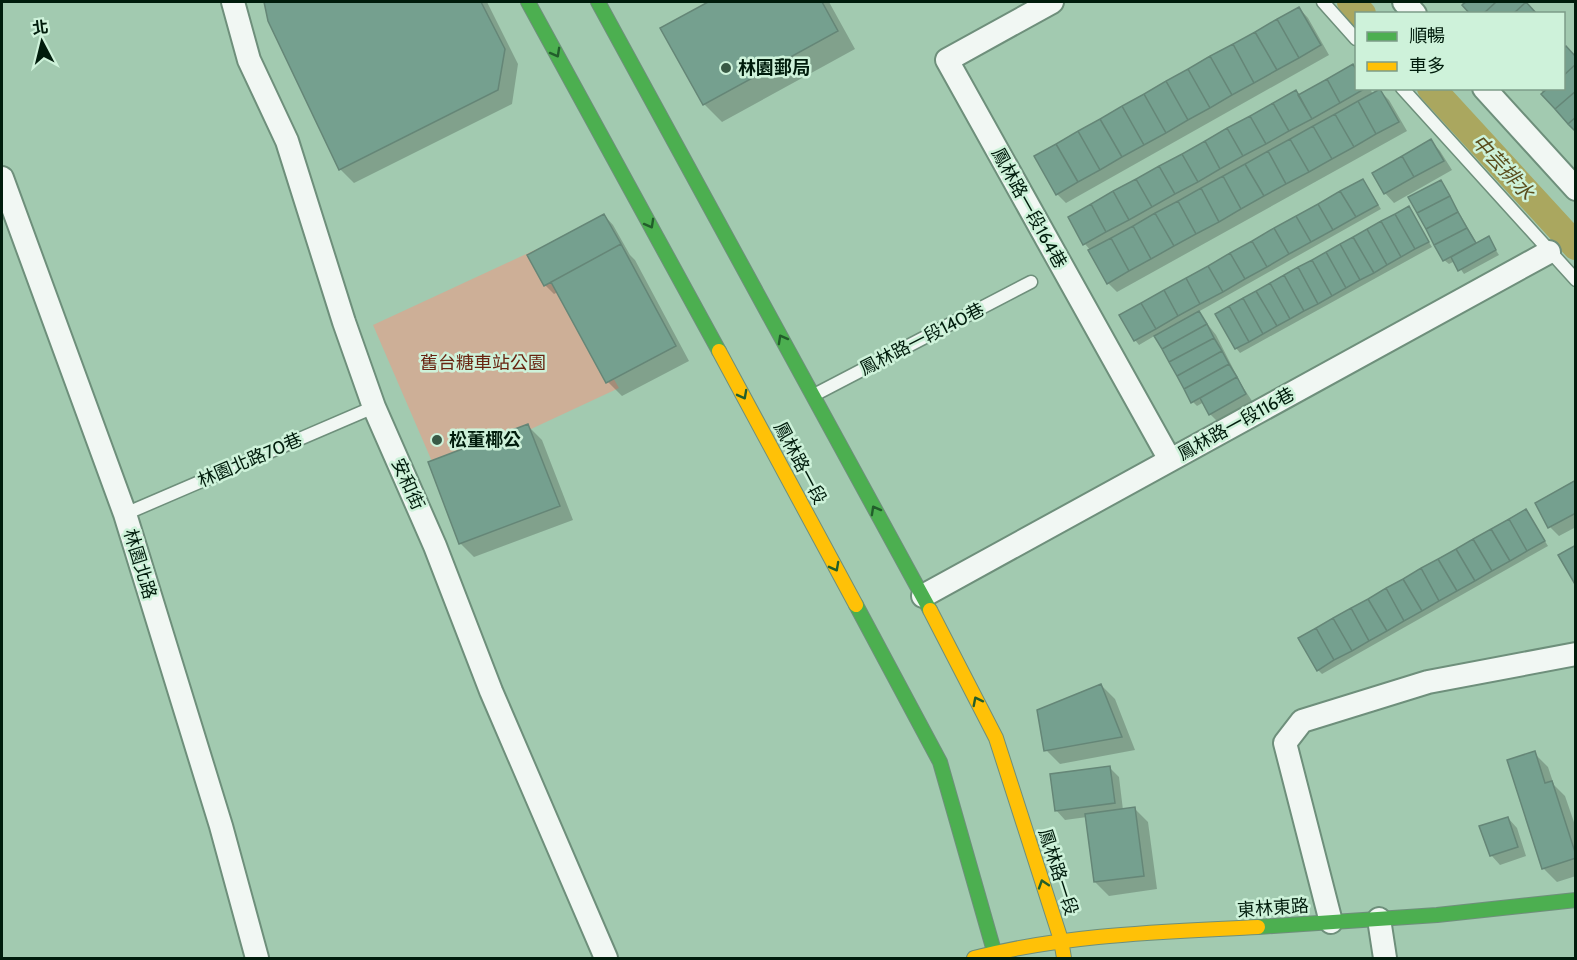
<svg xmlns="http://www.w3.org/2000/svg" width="1577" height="960" viewBox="0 0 1577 960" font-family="Cabin,'Noto Sans TC',sans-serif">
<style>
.green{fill:#cdaf97}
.shadow{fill:#0003}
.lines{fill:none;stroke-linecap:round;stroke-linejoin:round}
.canal{stroke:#aaa75f;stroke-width:28}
.building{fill:#75a08f;stroke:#658677;stroke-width:1.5}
.lane-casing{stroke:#6e8f7b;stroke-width:15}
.street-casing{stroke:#6e8f7b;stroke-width:26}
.fast-casing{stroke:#6e8f7b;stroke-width:16}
.slow-casing{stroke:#6e8f7b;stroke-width:16}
.lane{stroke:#f1f7f3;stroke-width:12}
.street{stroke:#f1f7f3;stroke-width:22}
.fast{stroke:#4caf50;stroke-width:14}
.slow{stroke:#ffc107;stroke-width:14}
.oneway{stroke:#225e2b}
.poi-dot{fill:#395945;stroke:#cef2da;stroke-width:2}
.labels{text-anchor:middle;stroke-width:5;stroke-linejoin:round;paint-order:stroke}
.poi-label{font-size:18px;font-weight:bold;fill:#001c0c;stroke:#cef2da;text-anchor:start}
.street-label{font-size:18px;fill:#001c0c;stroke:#cef2da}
.park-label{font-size:18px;fill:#682411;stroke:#cef2da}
.water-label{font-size:20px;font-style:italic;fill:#5a4e1d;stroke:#cef2da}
</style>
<rect width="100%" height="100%" fill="#a2cab0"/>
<path class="green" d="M537,249L619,388L437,473L373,325Z"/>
<path class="shadow" d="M265,2H487L518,64L512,104L354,183L340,169L269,21Z
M711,2H829L855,49L722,122L704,104L662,28Z
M1461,2H1525L1536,14H1472Z
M1299,8L1308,18L1329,55L1066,203L1057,194Z
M1564,44L1576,58V130L1539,88H1564Z
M1353,66L1356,70V88H1370L1373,95L1380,91L1389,100L1407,131L1117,292L1108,283L1091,251L1085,244L1299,96Z
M1431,141L1440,151L1452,170L1394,203L1385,193Z
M1363,180L1381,209L1198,312L1216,335L1241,384L1254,404L1219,423L1210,414L1204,402L1197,406L1193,402L1156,335L1139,345L1135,340Z
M1440,182L1444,186L1477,244L1488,238L1499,255L1464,274L1455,261L1449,264L1444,260Z
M1408,208L1432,247L1240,353L1236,348Z
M604,215L613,225L630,255L635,260L689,361L622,396L608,382L558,292L554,294L545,285Z
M528,426L542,440L573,520L474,557L460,543Z
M1576,482V527L1559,536L1550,527Z
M1526,511L1548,546L1322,674L1318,670Z
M1101,685L1115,699L1135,750L1060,764L1046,750Z
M1534,753L1548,767L1554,785L1565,796L1576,828V876L1557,882L1543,868Z
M1110,768L1119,777L1123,810L1134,808L1148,822L1157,889L1109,896L1095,882L1087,817L1065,820L1056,810Z
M1508,818L1517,828L1526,856L1500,865L1491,855Z"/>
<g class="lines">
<path class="canal" d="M1351,2L1362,14
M1431,88L1576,246"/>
</g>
<path class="building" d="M264,2H481L505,49L498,90L339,170L268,21Z
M708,2H822L838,31L703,105L660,28Z
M1466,2H1496L1483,14H1470L1462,5Z
M1496,2H1526L1513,14H1483Z
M1526,2L1537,14H1513Z
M1299,7L1321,45L1299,58L1277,19Z
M1277,19L1299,58L1277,70L1255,32Z
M1255,32L1277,70L1254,83L1233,44Z
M1233,44L1254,83L1232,95L1210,56Z
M1566,46L1576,57V64L1564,75V48Z
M1210,56L1232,95L1210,108L1188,69Z
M1353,64L1356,70V88H1366L1340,103L1327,79Z
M1576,64V91L1555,109L1541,94L1548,88H1564V75Z
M1188,69L1210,108L1188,120L1166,81Z
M1327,79L1340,103L1312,119L1298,95Z
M1166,81L1188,120L1166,133L1144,94Z
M1380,89L1399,122L1376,134L1358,101Z
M1296,90L1312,119L1289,131L1273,103Z
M1576,91V117L1568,124L1555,109Z
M1144,94L1166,133L1144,145L1122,106Z
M1358,101L1376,134L1354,147L1335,114Z
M1273,103L1289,131L1266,144L1250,116Z
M1122,106L1144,145L1122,157L1100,119Z
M1335,114L1354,147L1332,159L1313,126Z
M1250,116L1266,144L1243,156L1227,128Z
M1576,117V132L1568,124Z
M1100,119L1122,157L1100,170L1078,131Z
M1313,126L1332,159L1309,172L1290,139Z
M1227,128L1243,156L1220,169L1205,141Z
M1078,131L1100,170L1078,182L1056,144Z
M1290,139L1309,172L1286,184L1268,151Z
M1431,139L1444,161L1414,177L1402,156Z
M1205,141L1220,169L1198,182L1182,154Z
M1056,144L1078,182L1056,195L1034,156Z
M1268,151L1286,184L1264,196L1245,164Z
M1182,154L1198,182L1175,194L1159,166Z
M1402,156L1414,177L1384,194L1372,173Z
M1245,164L1264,196L1241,209L1223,176Z
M1159,166L1175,194L1152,207L1136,179Z
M1223,176L1241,209L1219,222L1201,188Z
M1136,179L1152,207L1129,220L1113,191Z
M1363,179L1378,205L1356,217L1340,191Z
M1441,180L1450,196L1417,213L1408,197Z
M1201,188L1219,222L1196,234L1178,201Z
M1113,191L1129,220L1106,232L1091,204Z
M1340,191L1356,217L1333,230L1318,204Z
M1450,196L1458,212L1426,229L1417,213Z
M1178,201L1196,234L1174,246L1155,213Z
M1091,204L1106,232L1083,245L1068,217Z
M1318,204L1333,230L1311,242L1296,216Z
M1409,206L1429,242L1415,249L1395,214Z
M1458,212L1467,228L1434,245L1426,229Z
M1155,213L1174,246L1151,259L1133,226Z
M604,214L621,244L544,286L527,255Z
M1395,214L1415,249L1401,257L1381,221Z
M1296,216L1311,242L1289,254L1274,228Z
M1381,221L1401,257L1387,265L1367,229Z
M1133,226L1151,259L1129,271L1111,238Z
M1274,228L1289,254L1267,267L1252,241Z
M1467,228L1476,243L1443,261L1434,245Z
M1367,229L1387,265L1374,273L1353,237Z
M1489,236L1496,250L1458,271L1451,257Z
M1353,237L1374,273L1360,280L1340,244Z
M1111,238L1129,271L1107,284L1088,250Z
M1252,241L1267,267L1245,279L1230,253Z
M621,244L676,346L606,383L551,282Z
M1340,244L1360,280L1346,288L1326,252Z
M1326,252L1346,288L1332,296L1312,260Z
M1230,253L1245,279L1223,292L1208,266Z
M1312,260L1332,296L1318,304L1298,267Z
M1208,266L1223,292L1200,304L1186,278Z
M1298,267L1318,304L1304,311L1284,275Z
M1284,275L1304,311L1290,319L1270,283Z
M1186,278L1200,304L1178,316L1164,290Z
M1270,283L1290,319L1277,326L1256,291Z
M1164,290L1178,316L1156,329L1141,303Z
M1256,291L1277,326L1263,334L1243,298Z
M1243,298L1263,334L1249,342L1229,306Z
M1141,303L1156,329L1134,341L1119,315Z
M1229,306L1249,342L1235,349L1215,314Z
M1199,311L1207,324L1162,349L1154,336Z
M1207,324L1214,338L1169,362L1162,349Z
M1214,338L1222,351L1177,376L1169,362Z
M1222,351L1229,364L1184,389L1177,376Z
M1229,364L1237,377L1191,403L1184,389Z
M1237,377L1246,394L1209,415L1200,398Z
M528,424L560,506L459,544L428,462Z
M1576,480V513L1548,528L1535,503Z
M1526,509L1545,541L1527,551L1509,519Z
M1509,519L1527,551L1510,561L1491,529Z
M1491,529L1510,561L1492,571L1473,539Z
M1473,539L1492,571L1475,581L1456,549Z
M1576,545V586L1558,555Z
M1456,549L1475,581L1457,591L1438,559Z
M1438,559L1457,591L1439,601L1421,568Z
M1421,568L1439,601L1422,611L1403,579Z
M1403,579L1422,611L1404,621L1386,588Z
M1386,588L1404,621L1387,631L1368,599Z
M1368,599L1387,631L1369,641L1351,608Z
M1351,608L1369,641L1352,651L1333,618Z
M1333,618L1352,651L1334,660L1316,628Z
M1316,628L1334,660L1317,671L1298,638Z
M1101,684L1122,737L1044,751L1037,710Z
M1535,751L1545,783L1552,781L1576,855V858L1542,869L1507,760Z
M1110,766L1115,803L1055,811L1050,774Z
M1135,807L1144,876L1094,882L1085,814Z
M1508,817L1518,847L1490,856L1479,826Z"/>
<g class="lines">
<defs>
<path id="lane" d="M1323,2L1356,39
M1402,88L1576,280
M814,395L1031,282
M125,514L374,407"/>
<path id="street" d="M233,2L249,60L287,141L344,322L374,407L435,546L491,691L606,958
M1052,2L947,60L1170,460
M1404,2L1415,14
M1484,88L1576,189
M2,178L125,514L221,826L257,958
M923,596L1549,252
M1379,919L1385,958
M1331,922L1285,743L1302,721L1428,682L1576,654"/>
<path id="fast" d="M528,2L719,351
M598,2L930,610
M856,605L940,762L996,958
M1258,927L1437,915L1576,900"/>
<path id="slow" d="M719,351L856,605
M930,610L996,738L1061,940L1064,958
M974,958C1067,934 1163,932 1258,927"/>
</defs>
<use href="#lane" class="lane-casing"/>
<use href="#street" class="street-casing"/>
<use href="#fast" class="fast-casing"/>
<use href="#slow" class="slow-casing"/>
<use href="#lane" class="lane"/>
<use href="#street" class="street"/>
<use href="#fast" class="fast"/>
<use href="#slow" class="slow"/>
</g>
<defs><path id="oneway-chevron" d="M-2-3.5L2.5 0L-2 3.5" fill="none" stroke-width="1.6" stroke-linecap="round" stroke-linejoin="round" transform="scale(1.5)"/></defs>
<g class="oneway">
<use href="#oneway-chevron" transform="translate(556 53) rotate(61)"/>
<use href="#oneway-chevron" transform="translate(650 224) rotate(61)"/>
<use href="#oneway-chevron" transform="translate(782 339) rotate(-119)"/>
<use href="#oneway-chevron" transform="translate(743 395) rotate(62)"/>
<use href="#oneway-chevron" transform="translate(875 510) rotate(-119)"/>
<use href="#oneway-chevron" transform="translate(835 567) rotate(62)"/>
<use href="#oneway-chevron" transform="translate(977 701) rotate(-117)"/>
<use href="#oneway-chevron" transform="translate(1043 884) rotate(-108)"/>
</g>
<g class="poi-dot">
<circle cx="726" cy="68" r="6"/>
<circle cx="437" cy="440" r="6"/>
</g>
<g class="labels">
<g class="poi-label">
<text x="738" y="74">林園郵局</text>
<text x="449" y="446">松董椰公</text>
</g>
<g class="street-label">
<text transform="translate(1029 208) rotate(61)" y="6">鳳林路一段164巷</text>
<text transform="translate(922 339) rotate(-27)" y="6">鳳林路一段140巷</text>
<text transform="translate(1236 424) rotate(-29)" y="6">鳳林路一段116巷</text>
<text transform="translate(250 460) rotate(-23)" y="6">林園北路70巷</text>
<text transform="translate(800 463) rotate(62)" y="6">鳳林路一段</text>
<text transform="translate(408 484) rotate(66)" y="6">安和街</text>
<text transform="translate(140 564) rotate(73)" y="6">林園北路</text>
<text transform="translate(1058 872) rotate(72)" y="6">鳳林路一段</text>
<text transform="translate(1273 908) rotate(-4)" y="6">東林東路</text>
</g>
<g class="park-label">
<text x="483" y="369">舊台糖車站公園</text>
</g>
<g class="water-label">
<text transform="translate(1503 167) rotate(47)" y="7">中芸排水</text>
</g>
</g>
<rect width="1577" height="960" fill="none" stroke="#001c0c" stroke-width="6"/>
<rect x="1355" y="12" width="210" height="78" fill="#cef2da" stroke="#7c9c88" stroke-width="1.5"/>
<rect x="1367" y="32" width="30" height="9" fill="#4caf50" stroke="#7c9c88" stroke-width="1.5"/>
<text x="1409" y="42" font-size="18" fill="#001c0c">順暢</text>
<rect x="1367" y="62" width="30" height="9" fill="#ffc107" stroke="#7c9c88" stroke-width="1.5"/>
<text x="1409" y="72" font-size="18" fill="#001c0c">車多</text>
<g transform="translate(42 42) rotate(353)" stroke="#cef2da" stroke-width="4.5" paint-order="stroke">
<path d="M0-4.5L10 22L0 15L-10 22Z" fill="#001c0c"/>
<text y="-9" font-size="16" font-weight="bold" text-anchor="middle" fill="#001c0c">北</text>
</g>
</svg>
